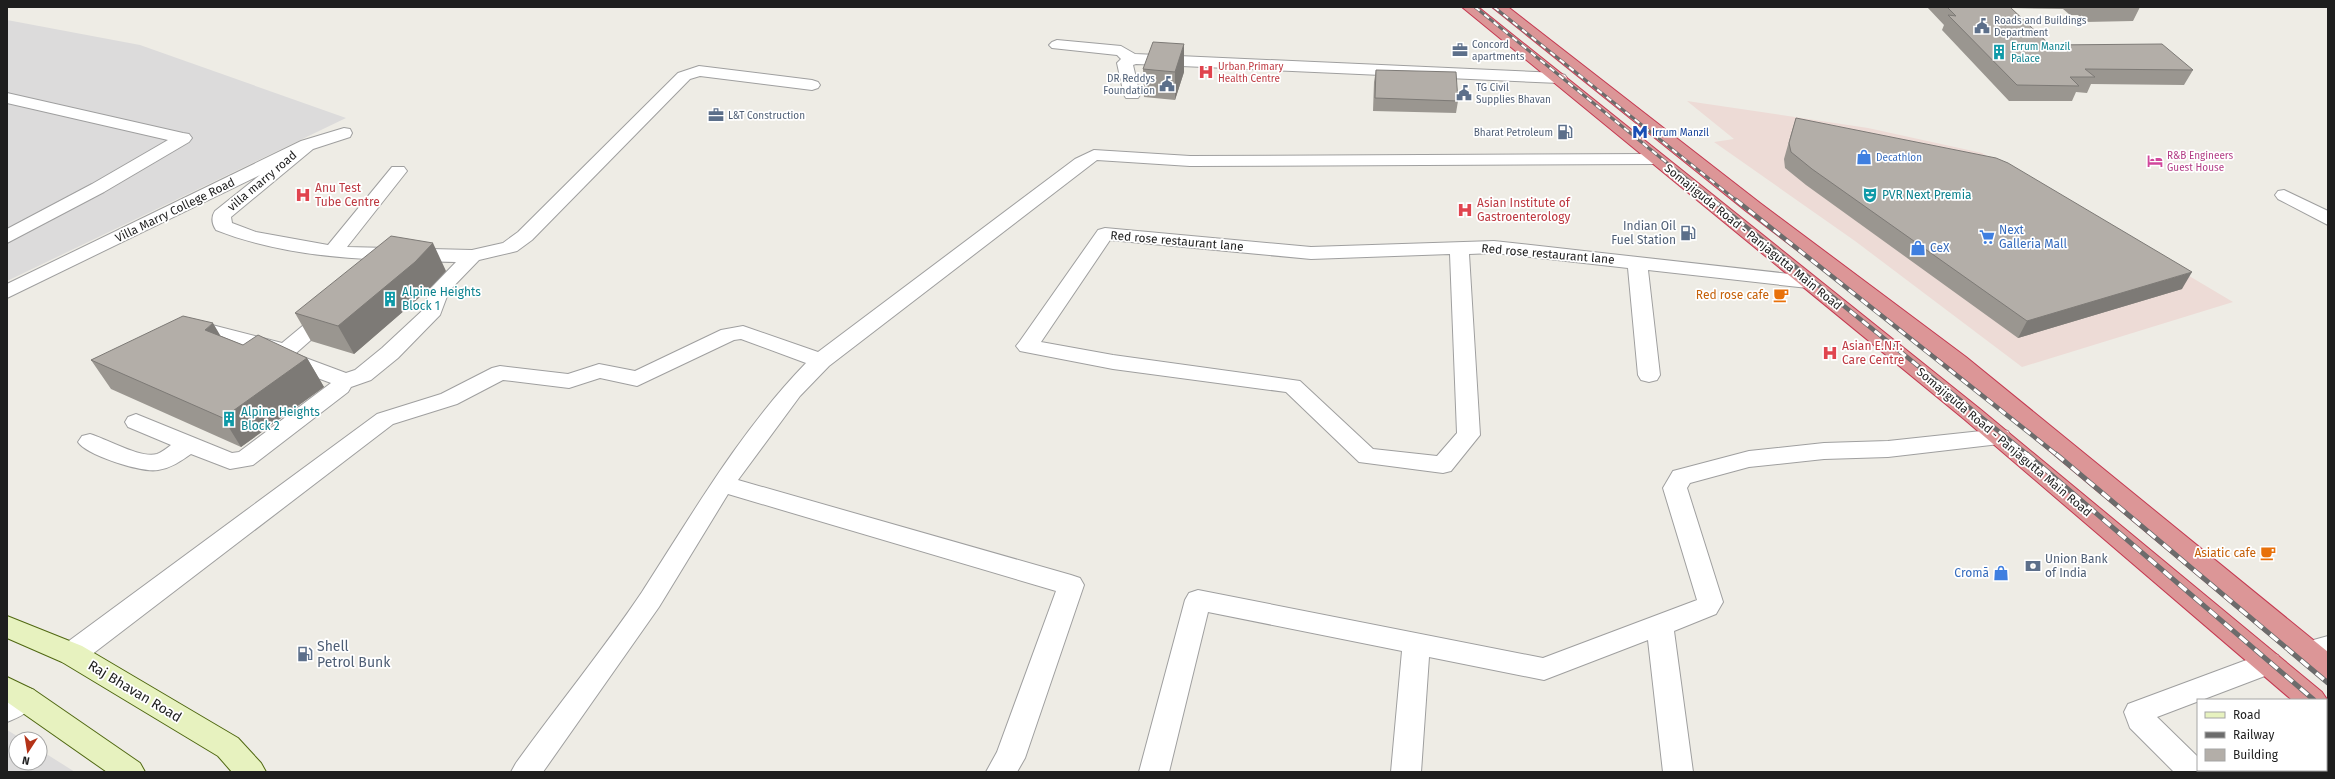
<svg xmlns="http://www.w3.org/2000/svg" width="2335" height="779" viewBox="0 0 2335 779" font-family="'Fira Sans',sans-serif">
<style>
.residential{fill:#dcdbdb}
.commercial{fill:#eddbd6}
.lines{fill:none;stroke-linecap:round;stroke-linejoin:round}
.street-casing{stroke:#9f9f9f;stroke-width:2}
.secondary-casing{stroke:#506812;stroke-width:2}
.highway-casing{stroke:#c53951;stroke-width:2}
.street{fill:#fff;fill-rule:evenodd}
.secondary{fill:#e7f2bf;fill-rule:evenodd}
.highway{fill:#dc9697;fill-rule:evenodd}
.rail-far2-casing{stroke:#6c6c6c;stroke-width:3}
.rail-far1-casing{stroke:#6c6c6c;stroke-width:4.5}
.rail-casing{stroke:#6c6c6c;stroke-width:5}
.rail-far2{stroke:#fff;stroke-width:2;stroke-dasharray:6;stroke-linecap:butt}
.rail-far1{stroke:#fff;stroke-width:3;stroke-dasharray:8;stroke-linecap:butt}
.rail{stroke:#fff;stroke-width:3.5;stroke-dasharray:10;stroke-linecap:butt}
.wall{fill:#9a9690}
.shaded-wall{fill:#7d7a76}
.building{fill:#b3aea8;stroke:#7d7a76}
.labels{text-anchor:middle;stroke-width:3.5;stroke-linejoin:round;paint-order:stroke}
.far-service-label{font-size:10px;fill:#4e5e75;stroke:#fff;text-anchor:start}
.far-culture-label{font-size:10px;fill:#0d838f;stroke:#fff;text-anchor:start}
.far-health-label{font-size:10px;fill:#be3a42;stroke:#fff;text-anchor:start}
.far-transit-label{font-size:10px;fill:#164399;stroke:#fff;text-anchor:start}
.far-hotel-label{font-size:10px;fill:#b23c85;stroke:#fff;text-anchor:start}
.far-shop-label{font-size:10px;fill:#366cbe;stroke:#fff;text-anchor:start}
.street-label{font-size:12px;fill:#1e1e1e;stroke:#fff}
.health-label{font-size:12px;fill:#be3a42;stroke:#fff;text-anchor:start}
.culture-label{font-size:12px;fill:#0d838f;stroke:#fff;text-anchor:start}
.service-label{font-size:12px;fill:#4e5e75;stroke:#fff;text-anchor:end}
.shop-label{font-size:12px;fill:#366cbe;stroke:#fff;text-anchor:start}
.food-label{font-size:12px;fill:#c56008;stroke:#fff;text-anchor:end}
.near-service-label{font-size:14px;fill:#4e5e75;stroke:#fff;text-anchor:start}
.near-street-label{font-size:14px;fill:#1e1e1e;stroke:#fff}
</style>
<rect width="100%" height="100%" fill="#eeece5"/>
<path class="residential" d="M7,20L140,45L346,118L7,281Z
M7,730L22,739H16V763H40V750L75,772H7Z"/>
<path class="commercial" d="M1687,101L1868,128L1982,153L2233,302L2022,367L1855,241L1714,142L1734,139Z"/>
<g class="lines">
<defs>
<path id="street" d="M1057,40L1121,46L1135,54L1559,73L1565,75L1567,78L1565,81L1559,83L1136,64L1133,65L1140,95L1138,98H1126L1124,95L1117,63L1121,59L1117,55L1052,48L1049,45L1052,42Z
M699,66L812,80L818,82L820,85L818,88L812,90L700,76L690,79L532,240L517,251L479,260L449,291L440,315L398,358L371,380L351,387L348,392L253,465L230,469L191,454C181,461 171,468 158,470C142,473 86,455 78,442L82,436L90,434C107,439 141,459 157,454C162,452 167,448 171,445L128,427L125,422L128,417L136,414L232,453L239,452L331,383L272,361L269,356L271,353L205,336L202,331L205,326L212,325L282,343L323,309L330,307L337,309L340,313L337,317L295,354L346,373L355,370L382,348L424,309L430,289L456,262C375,260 292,260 216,230C212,224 211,217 215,211L260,175L7,298V284L301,141L344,128L350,129L352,133L350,137L313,149L231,217L232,223L256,232L328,245L392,167H404L407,171L347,247L472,250L503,243L518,232L678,73Z
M7,93L183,133L189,134L192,138L189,142L104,192L7,243V229L92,184L168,140L7,103Z
M1094,150L1190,156L1656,154L1662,155L1665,159L1662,163L1656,164L1190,166L1097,160L829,366L800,396L738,480L1071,575L1080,578L1084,585L1025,758L1017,772H986L997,752L1056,591L728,494L659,607L543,772H511L516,763C557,706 603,650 642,592C693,513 740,431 806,363L741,339L734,340L637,386L600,378L569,388L503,380L457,404L393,424L82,662L72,665L62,662L58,654L62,646L377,414L441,394L492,368L500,366L568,374L599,364L635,371L721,330L743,326L818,352L1075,159Z
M2284,190L2328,211V225L2278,199L2275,195L2278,191Z
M1105,228L1311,247L1494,241L1808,276L1815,278L1818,282L1815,286L1808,288L1648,270L1660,375L1657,380L1649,382L1641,380L1638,375L1628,268L1494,253L1469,254L1480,435L1451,471L1443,473L1359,462L1286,392L1113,369L1020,351L1016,346L1020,341L1098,230ZM1110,240L1311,259L1450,254L1457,433L1437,456L1373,449L1300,381L1113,355L1041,342Z
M2000,429L2008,431L2011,437L2008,443L1888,457L1824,459L1749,467L1690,483L1687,488L1723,602L1716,614L1674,631L1693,772H1663L1648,640L1544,680L1429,657L1421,772H1391L1402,651L1208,612L1169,772H1139L1185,600L1189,593L1198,590L1543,658L1697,600L1663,488L1673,471L1749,451L1824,443L1888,441Z
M2328,636V658L2309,663L2299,660L2295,652L2299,644Z
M2268,652L2278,655L2282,663L2278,671L2157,717L2198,757V770H2208L2209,772H2174L2130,728L2124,712L2128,704Z
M24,686L34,690L38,698C32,711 20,717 7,722V695Z"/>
<path id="secondary" d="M7,616L82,646L238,738L261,763L266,772H232L218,756L62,662L7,638Z
M7,677L34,690L140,763L145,772H107L7,702Z"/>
<path id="highway" d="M1462,7H1478L1980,409L2322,692L2328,701V726L2326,725V700H2292L1964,419Z
M1492,7H1508L1760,203L1966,357L2328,652V679L2318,676L1950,367L1746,211Z"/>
</defs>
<use href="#street" class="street-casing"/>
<use href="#secondary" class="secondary-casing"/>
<use href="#highway" class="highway-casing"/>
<use href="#street" class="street"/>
<use href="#secondary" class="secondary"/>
<use href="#highway" class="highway"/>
<defs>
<path id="rail-far2" d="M1475,7L1714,201
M1494,7L1737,201"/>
<path id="rail-far1" d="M1713,200L2028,455
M1736,200L2057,455"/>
<path id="rail" d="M2027,454L2314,700
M2056,454L2328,683
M2326,710L2328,712"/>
</defs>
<use href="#rail-far2" class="rail-far2-casing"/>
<use href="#rail-far1" class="rail-far1-casing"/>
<use href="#rail" class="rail-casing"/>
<use href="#rail-far2" class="rail-far2"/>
<use href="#rail-far1" class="rail-far1"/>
<use href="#rail" class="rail"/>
</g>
<path class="wall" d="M1927,7H2140L2133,21L2085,22L2078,15H2070L2063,9L2011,8L2050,45L2193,70L2184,85L2091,84L2087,93L2076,92L2072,101H2009L1942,30L1944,25Z
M1184,44V72L1175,100L1144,97L1143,69Z
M1376,70L1458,101L1456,113L1373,111L1374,82Z
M1796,118L2182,289L2018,338L1806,185L1785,168L1784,159L1791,134Z
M446,271L428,290L354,354L311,341L295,313Z
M221,336L243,345L307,358L324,387L241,447L111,389L91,360Z"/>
<path class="shaded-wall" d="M1184,44V72L1175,100V72Z
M433,243L446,271L428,290L354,354L338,326Z
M2192,272L2182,289L2018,338L2027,321Z
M213,323L230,352L205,330Z
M307,358L324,387L241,447L223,418Z"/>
<path class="building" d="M1947,7H2010L2050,45L2162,44L2193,70L2085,69L2095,77H2070L2079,86L2017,85L1948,15L1956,16Z
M1153,42L1184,44L1175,72L1143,69Z
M1376,70L1456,72L1458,101L1375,98Z
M1796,118L1996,158L2008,163L2192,272L2027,321L1812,169L1791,152L1789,143Z
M391,236L433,243L415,262L338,326L295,313Z
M183,316L213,323L205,330L243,345L258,335L307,358L223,418L91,360Z"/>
<defs>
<symbol id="civic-bare" viewBox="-9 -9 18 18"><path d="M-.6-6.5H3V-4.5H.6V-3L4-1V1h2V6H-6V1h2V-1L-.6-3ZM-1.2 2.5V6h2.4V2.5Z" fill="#5c6f8a" stroke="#fff" stroke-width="2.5" paint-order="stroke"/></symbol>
<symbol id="office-bare" viewBox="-9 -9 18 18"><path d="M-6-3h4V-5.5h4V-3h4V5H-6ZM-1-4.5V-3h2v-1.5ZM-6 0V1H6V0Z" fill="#5c6f8a" stroke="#fff" stroke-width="2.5" paint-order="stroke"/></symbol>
<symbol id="building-bare" viewBox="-9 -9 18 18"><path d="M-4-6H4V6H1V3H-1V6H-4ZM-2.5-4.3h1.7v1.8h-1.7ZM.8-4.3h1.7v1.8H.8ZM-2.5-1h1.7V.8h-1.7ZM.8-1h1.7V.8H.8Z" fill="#0f9aa8" stroke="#fff" stroke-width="2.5" paint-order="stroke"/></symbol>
<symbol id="hospital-bare" viewBox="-9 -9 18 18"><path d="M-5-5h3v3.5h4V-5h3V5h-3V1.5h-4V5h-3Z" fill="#e0444e" stroke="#fff" stroke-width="2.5" paint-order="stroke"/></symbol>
<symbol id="fuel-bare" viewBox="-9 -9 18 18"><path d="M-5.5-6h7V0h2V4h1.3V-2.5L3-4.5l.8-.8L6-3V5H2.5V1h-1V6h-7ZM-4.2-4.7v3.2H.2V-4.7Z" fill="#5c6f8a" stroke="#fff" stroke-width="2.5" paint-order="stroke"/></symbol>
<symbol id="metro-bare" viewBox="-9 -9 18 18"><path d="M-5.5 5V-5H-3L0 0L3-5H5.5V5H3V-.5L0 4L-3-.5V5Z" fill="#1a4fb4" stroke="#fff" stroke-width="2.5" paint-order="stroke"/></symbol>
<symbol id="shop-bare" viewBox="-9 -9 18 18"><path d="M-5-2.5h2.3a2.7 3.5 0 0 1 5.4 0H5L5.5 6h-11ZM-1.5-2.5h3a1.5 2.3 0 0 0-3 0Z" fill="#3f7fe0" stroke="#fff" stroke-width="2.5" paint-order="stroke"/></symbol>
<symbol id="hotel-bare" viewBox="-9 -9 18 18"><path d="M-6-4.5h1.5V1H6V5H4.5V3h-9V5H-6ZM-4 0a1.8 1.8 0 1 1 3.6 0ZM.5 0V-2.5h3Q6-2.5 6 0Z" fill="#d1479c" stroke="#fff" stroke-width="2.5" paint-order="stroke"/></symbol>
<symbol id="theatre-bare" viewBox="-9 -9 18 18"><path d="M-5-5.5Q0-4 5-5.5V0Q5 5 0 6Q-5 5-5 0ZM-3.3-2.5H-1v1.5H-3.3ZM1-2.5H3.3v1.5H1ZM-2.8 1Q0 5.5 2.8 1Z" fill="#0f9aa8" stroke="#fff" stroke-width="2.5" paint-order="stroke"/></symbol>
<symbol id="supermarket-bare" viewBox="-9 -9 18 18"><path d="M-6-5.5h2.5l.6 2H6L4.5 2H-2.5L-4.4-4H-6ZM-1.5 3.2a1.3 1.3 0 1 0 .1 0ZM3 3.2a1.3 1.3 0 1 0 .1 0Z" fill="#3f7fe0" stroke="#fff" stroke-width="2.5" paint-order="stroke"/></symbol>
<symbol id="cafe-bare" viewBox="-9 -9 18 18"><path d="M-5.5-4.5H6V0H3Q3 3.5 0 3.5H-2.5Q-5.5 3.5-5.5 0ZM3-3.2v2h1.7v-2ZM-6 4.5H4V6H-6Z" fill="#e8710a" stroke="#fff" stroke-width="2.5" paint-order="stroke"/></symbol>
<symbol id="bank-bare" viewBox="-9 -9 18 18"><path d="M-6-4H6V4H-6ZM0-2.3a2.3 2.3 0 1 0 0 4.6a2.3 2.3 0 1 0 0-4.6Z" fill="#5c6f8a" stroke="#fff" stroke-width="2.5" paint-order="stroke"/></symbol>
</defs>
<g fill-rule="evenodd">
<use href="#civic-bare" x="1971" y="15" width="22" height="22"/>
<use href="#office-bare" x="1449" y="39" width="22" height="22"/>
<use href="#building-bare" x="1988" y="41" width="22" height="22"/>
<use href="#hospital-bare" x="1195" y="61" width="22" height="22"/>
<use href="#civic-bare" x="1156" y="73" width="22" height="22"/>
<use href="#civic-bare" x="1453" y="82" width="22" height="22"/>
<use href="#office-bare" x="705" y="104" width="22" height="22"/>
<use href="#fuel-bare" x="1554" y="121" width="22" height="22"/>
<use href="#metro-bare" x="1629" y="121" width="22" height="22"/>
<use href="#shop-bare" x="1853" y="146" width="22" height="22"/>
<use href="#hotel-bare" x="2144" y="150" width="22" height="22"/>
<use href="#hospital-bare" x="292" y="184" width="22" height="22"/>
<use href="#theatre-bare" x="1859" y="184" width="22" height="22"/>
<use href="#hospital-bare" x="1454" y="199" width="22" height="22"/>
<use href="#fuel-bare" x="1677" y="222" width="22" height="22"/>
<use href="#supermarket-bare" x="1976" y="226" width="22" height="22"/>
<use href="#shop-bare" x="1907" y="237" width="22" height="22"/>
<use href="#cafe-bare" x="1770" y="284" width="22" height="22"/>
<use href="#building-bare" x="379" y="288" width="22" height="22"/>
<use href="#hospital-bare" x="1819" y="342" width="22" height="22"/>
<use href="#building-bare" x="218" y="408" width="22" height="22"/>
<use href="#cafe-bare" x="2257" y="542" width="22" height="22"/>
<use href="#bank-bare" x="2022" y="555" width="22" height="22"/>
<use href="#shop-bare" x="1990" y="562" width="22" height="22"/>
<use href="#fuel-bare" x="294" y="643" width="22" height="22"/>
</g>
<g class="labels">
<g class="far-service-label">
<text x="1994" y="24">Roads and Buildings<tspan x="1994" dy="12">Department</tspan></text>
<text x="1472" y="48">Concord<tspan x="1472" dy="12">apartments</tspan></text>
<text x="1155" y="82" text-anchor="end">DR Reddys<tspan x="1155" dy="12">Foundation</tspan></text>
<text x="1476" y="91">TG Civil<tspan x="1476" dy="12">Supplies Bhavan</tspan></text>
<text x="728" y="119">L&amp;T Construction</text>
<text x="1553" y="136" text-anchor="end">Bharat Petroleum</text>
</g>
<g class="far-culture-label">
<text x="2011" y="50">Errum Manzil<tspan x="2011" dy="12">Palace</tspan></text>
</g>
<g class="far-health-label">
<text x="1218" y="70">Urban Primary<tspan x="1218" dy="12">Health Centre</tspan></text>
</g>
<g class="far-transit-label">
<text x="1652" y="136">Irrum Manzil</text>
</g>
<g class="far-hotel-label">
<text x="2167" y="159">R&amp;B Engineers<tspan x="2167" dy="12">Guest House</tspan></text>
</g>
<g class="far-shop-label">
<text x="1876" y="161">Decathlon</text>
</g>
<g class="street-label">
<text transform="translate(262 181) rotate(-40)" y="4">villa marry road</text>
<text transform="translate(175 210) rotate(-26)" y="4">Villa Marry College Road</text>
<text transform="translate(1753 237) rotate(39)" y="4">Somajiguda Road - Panjagutta Main Road</text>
<text transform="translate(1177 241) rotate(5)" y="4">Red rose restaurant lane</text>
<text transform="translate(1548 254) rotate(5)" y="4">Red rose restaurant lane</text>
<text transform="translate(2004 442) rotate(40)" y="4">Somajiguda Road - Panjagutta Main Road</text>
</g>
<g class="health-label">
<text x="315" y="192">Anu Test<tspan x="315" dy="14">Tube Centre</tspan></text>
<text x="1477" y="207">Asian Institute of<tspan x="1477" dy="14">Gastroenterology</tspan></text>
<text x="1842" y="350">Asian E.N.T.<tspan x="1842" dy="14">Care Centre</tspan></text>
</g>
<g class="culture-label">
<text x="1882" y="199">PVR Next Premia</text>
<text x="402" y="296">Alpine Heights<tspan x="402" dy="14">Block 1</tspan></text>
<text x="241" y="416">Alpine Heights<tspan x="241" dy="14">Block 2</tspan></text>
</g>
<g class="service-label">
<text x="1676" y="230">Indian Oil<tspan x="1676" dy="14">Fuel Station</tspan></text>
<text x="2045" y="563" text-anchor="start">Union Bank<tspan x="2045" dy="14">of India</tspan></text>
</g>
<g class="shop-label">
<text x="1999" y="234">Next<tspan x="1999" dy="14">Galleria Mall</tspan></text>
<text x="1930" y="252">CeX</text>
<text x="1989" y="577" text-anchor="end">Cromā</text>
</g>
<g class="food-label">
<text x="1769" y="299">Red rose cafe</text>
<text x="2256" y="557">Asiatic cafe</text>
</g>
<g class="near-service-label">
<text x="317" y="651">Shell<tspan x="317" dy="16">Petrol Bunk</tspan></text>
</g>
<g class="near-street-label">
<text transform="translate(135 691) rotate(31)" y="5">Raj Bhavan Road</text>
</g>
</g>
<rect width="2335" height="779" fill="none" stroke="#1e1e1e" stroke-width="16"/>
<rect x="2197" y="699" width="130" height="72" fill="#ffffff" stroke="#a5a5a5"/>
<rect x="2205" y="712" width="20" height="6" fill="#e7f2bf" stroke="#a5a5a5"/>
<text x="2233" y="719" font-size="12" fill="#1e1e1e">Road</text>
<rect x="2205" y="732" width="20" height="6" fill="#6c6c6c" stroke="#a5a5a5"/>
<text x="2233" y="739" font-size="12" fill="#1e1e1e">Railway</text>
<rect x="2205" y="749" width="20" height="12" fill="#b3aea8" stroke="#a5a5a5"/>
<text x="2233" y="759" font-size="12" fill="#1e1e1e">Building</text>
<g transform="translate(28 751) rotate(192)"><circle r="19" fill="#ffffff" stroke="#a5a5a5"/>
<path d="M0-3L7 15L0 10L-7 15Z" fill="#b43318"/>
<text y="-6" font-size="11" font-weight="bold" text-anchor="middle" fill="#1e1e1e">N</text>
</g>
</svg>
